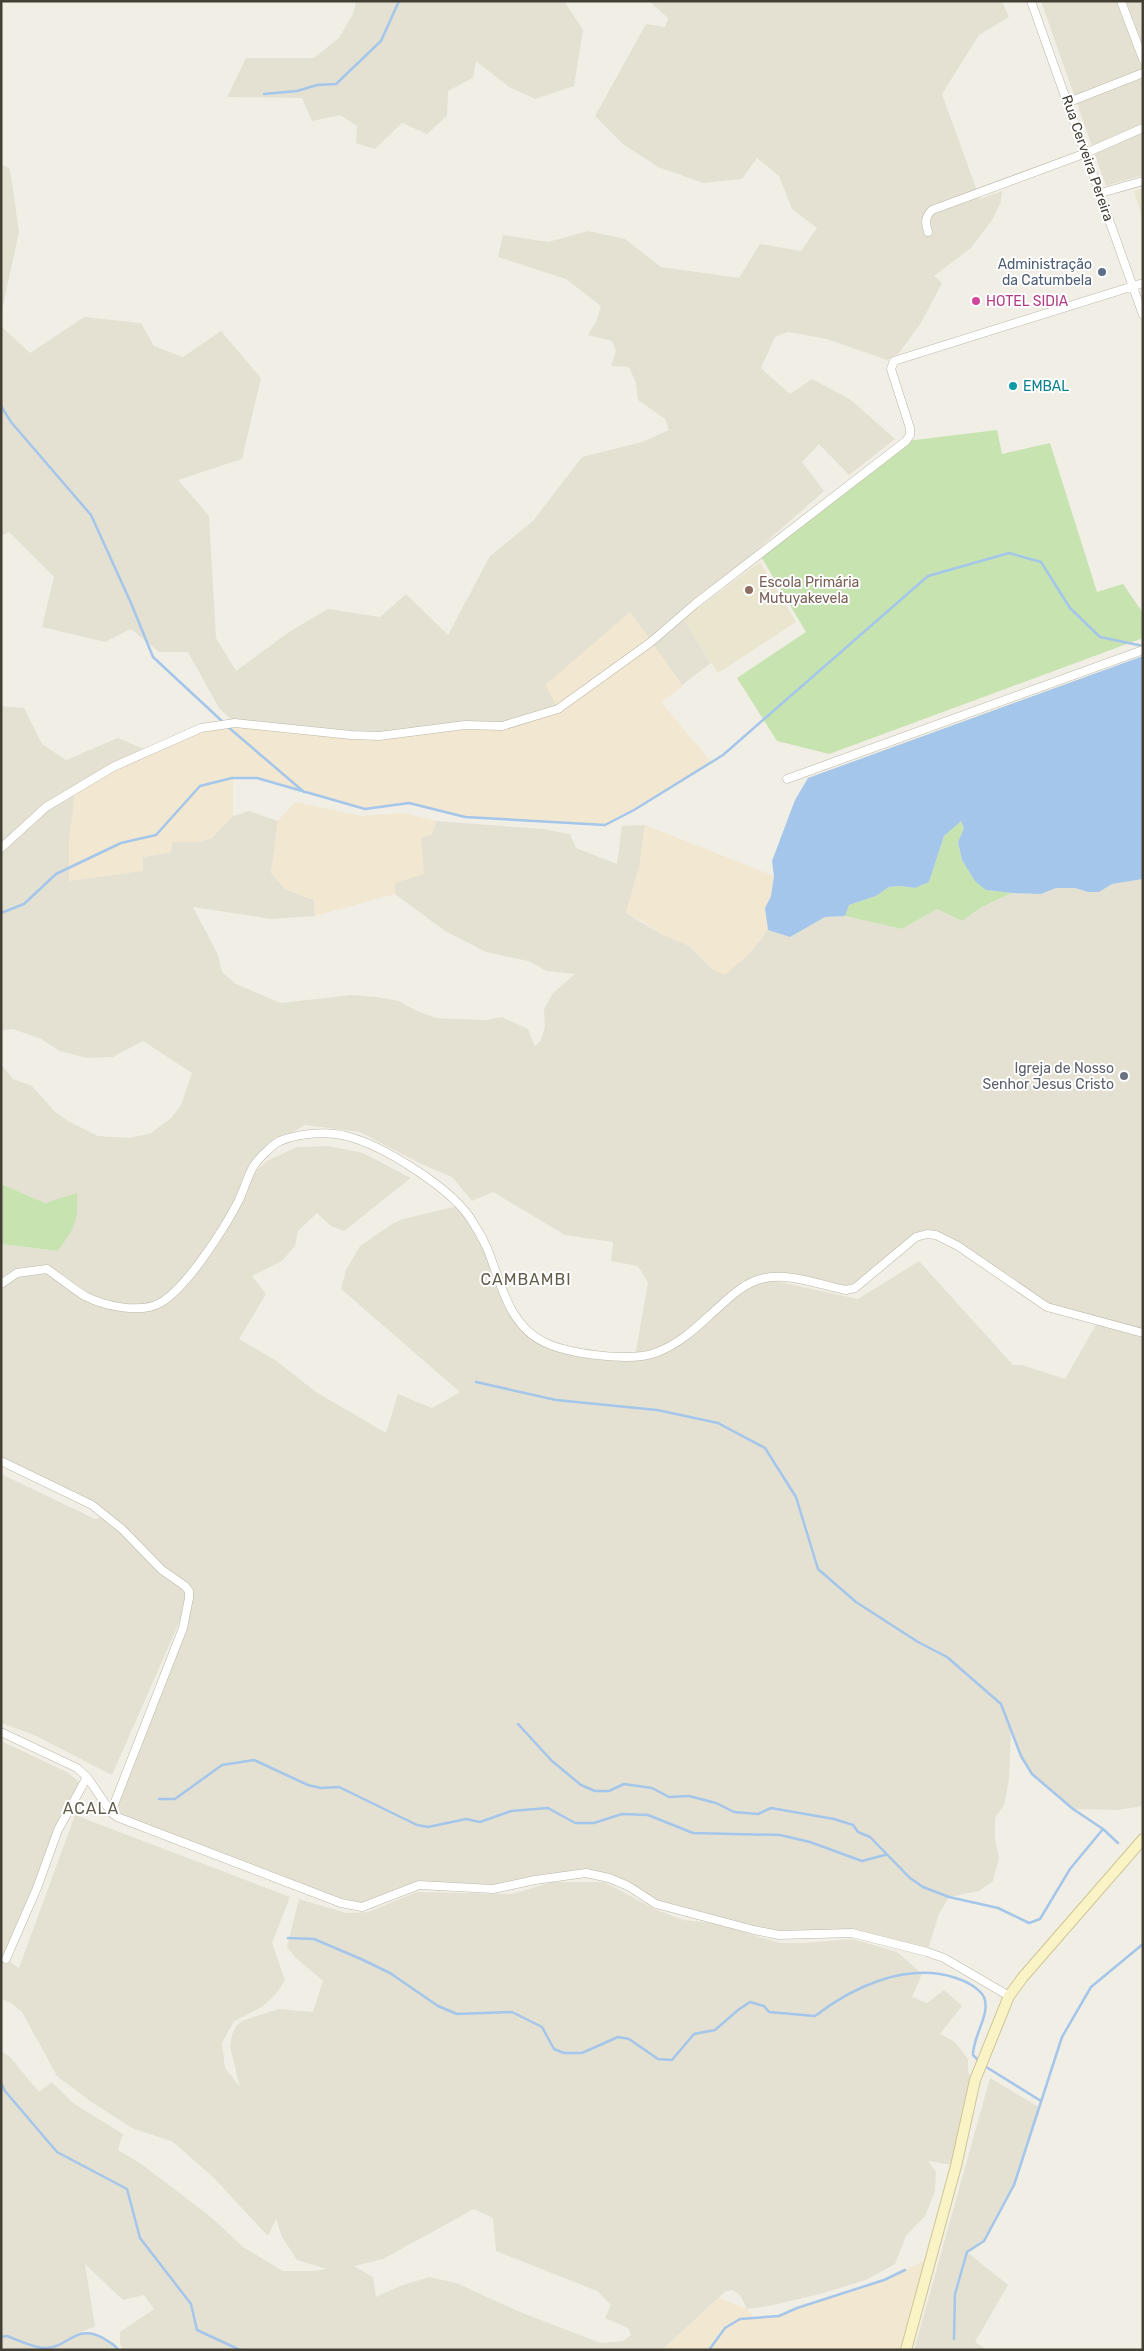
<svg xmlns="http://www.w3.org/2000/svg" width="1144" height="2351" viewBox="0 0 1144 2351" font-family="Rubik,sans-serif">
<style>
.residential{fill:#e4e1d3;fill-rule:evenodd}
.commercial{fill:#f2e7d1}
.education{fill:#e9e5cf}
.green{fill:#c6e3b0}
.water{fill:#a4c6ea}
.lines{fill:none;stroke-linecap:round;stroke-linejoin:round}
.stream{stroke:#a4c6ea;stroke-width:2.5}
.street-casing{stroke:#bbb7a8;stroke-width:9}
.secondary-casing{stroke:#cec597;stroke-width:12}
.street{stroke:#fff;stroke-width:8}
.secondary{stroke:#faf3c5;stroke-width:10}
.service-dot{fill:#5c6f8a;stroke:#fff;stroke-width:2}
.hotel-dot{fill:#d1479c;stroke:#fff;stroke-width:2}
.culture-dot{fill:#0f9aa8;stroke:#fff;stroke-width:2}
.education-dot{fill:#8d6e63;stroke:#fff;stroke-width:2}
.worship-dot{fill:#6b7280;stroke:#fff;stroke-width:2}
.labels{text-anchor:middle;stroke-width:4;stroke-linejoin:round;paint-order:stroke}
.street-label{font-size:14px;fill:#433f35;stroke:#fff}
.service-label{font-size:14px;fill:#4e5e75;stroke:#fff;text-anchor:end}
.hotel-label{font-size:14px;fill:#b23c85;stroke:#fff;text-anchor:start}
.culture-label{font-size:14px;fill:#0d838f;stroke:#fff;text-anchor:start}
.education-label{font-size:14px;fill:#785e54;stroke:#fff;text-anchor:start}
.worship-label{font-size:14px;fill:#5b616d;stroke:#fff;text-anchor:end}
.quarter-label{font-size:16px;letter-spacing:1px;fill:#655e4d;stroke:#fff}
</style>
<rect width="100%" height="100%" fill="#f1eee5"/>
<path class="residential" d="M356,1H564L583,30L574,86L535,99L509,87L476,61L473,78L448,91L447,116L427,134L402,123L375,149L356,143L357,126L340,115L312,121L302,98L227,97L246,58H314L339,38L353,14Z
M649,1H1002L1009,17L979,35L942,94L980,199L1002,191L1001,202L992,220L971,248L934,276L942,283L921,323L899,353L887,360L827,339L788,332L775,337L761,368L790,394L812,379L851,400L895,439L849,475L819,444L802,462L824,491L757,550L689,605L683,619L711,663L682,685L630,613L558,709L502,726L379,736L235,723L219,708L188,652H159L131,629L105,642L42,627L54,577L9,532L1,536V326L30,353L84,317L141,323L154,346L183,357L221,331L261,378L242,459L178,480L209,516L216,638L236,671L289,632L328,609L380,617L406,594L448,635L490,556L533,521L582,457L642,442L669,430L665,419L638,400L636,383L629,367L611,366L616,351L612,341L588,335L596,322L601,306L566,279L498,257L503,235L548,242L588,231L625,239L661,267L739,278L760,244L801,251L817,228L792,209L779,176L757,158L742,179L703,183L658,167L623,144L595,116L646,24L665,27L668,18Z
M1041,1H1143V175L1106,186Z
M1,164L10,169L19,232L1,315Z
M1,706L24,708L42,744L66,760L118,738L151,752L75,791L69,881L88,877L143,857L171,852L172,842H198L211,838L233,816L249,811L278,821L271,873L285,889L314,900L315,916L272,919L193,907L218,955L222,972L236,984L281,1003L351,995L377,997L399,1001L417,1011L436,1018L485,1020L502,1017L528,1029L535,1046L541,1040L545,1026L544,1009L553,993L575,974L547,971L528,961L486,952L445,931L395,894L394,883L421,837L432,834L436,821L543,829L570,834L576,848L617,864L622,826L645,825L639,868L626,913L661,934L690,946L714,970L747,956L768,930L790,937L825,917L845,916L902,929L937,909L962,921L980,908L1012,893L1041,894L1056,888H1075L1088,892H1099L1112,884L1143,879V1806L1117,1810L1073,1809L1032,1774L1021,1756L1011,1732L1009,1779L1004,1805L995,1818V1839L999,1858L993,1881L979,1891L949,1897L939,1914L927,1952L852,1933L779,1935L676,1911L628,1886L586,1873L513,1886L419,1885L362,1907L111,1812L183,1628L185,1609L112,1775L34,1735L1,1723V1474L95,1519L106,1516L1,1461V1244L58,1251L77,1194L45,1203L1,1184V1064L13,1079L32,1086L54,1111L68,1121L98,1136L130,1138L151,1133L171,1118L181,1105L192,1073L143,1041L113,1057L87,1058L60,1051L41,1039L13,1029L1,1031ZM305,1125L360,1132L419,1163L452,1177L472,1201L493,1192L565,1235L613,1242L611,1261L638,1266L648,1283L635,1356L556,1347L520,1324L462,1205L403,1219L392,1224L360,1246L346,1270L341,1289L460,1392L432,1408L398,1394L386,1433L316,1392L275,1360L239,1339L266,1294L252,1276L282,1261L295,1246L298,1231L317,1213L331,1226L344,1231L411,1178L363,1153L328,1146L297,1147L267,1161L247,1178L278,1141ZM936,1235L1056,1309L1098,1321L1065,1379L1022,1365H1013L919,1261L858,1299L766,1279L855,1288L916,1237Z
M1,1741L67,1772L83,1785L69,1811L6,1959L19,1968L75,1815L290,1897L272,1943L285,1980L276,1994L262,2007L234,2021L222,2043L225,2068L240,2087L230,2047L232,2035L236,2026L244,2020L279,2009L313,2012L323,1981L295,1957L287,1947L299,1899L346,1913L368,1912L417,1892L512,1894L552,1882H604L657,1910L683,1920L714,1923L780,1943H804L852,1939L897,1952L922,1974L912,1997L927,2003L944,1990L962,2006L940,2034L955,2042L968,2059V2072L975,2080L952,2165L928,2161L936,2172L935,2191L925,2216L906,2236L895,2264L866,2280L820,2294L769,2306L747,2309L740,2295L733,2290L726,2291L662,2350H124L120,2345V2332L154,2309L144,2295L123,2300L85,2264L95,2326L81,2332L97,2335L116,2346L118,2350H1V2051L10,2057L39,2092L52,2082L73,2103L123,2134L118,2150L140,2163L211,2217L243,2247L283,2271H313L327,2269L297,2260L282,2237L276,2219L268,2236L212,2176L173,2142L132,2128L90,2101L57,2076L22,2012L11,2003L1,1999ZM474,2209L493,2218L496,2251L597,2291L611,2305L605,2318L628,2328L631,2335L623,2341L601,2343L520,2312L456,2283L429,2277L400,2286L376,2297L373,2277L354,2266L383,2259Z
M990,2078L1039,2107L1014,2185L999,2216L984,2241L967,2252L1008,2285L975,2342L987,2350H914Z"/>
<path class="commercial" d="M630,612L683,686L661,702L712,763L605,825L465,817L409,803L365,809L257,778H233V816L211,838L198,842H172L171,852L143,857V871L69,881V840L75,791L113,767L201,728L225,724L351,735L502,726L558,709L545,685Z
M295,802L361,816L403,813L436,821L432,834L421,838L424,874L395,883V894L315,916L314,900L285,889L271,873L278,821Z
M645,825L774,876L771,897L765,908L768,930L747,956L725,975L714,970L690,946L661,934L644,922L626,913L639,868Z
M926,2260L902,2350H662L719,2298L747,2309L755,2318L779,2316L797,2308L884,2280Z"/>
<path class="education" d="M1143,188V220L1134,191Z
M760,562L796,622L718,673L683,619Z"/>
<path class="green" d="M997,430L1002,454L1050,443L1097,592L1123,584L1143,613V638L829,754L777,741L737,678L806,632L760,555L907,441Z
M961,820L964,828L958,842L962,860L986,890L1012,893L980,908L962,921L937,909L902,929L845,916L849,905L876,896L889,887L901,886L915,888L929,882L944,836Z
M1,1184L45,1203L77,1193C79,1222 74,1228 58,1251L1,1244Z"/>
<path class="water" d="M1143,656V879L1112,884L1099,892H1088L1075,888H1056L1041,894L1012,893L986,890L975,881L962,860L958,842L964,828L961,821L944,836L929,882L915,888L901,886L889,887L876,896L849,905L845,916L825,917L790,937L768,930L765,908L771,896L774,876L772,861L795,800L808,778Z"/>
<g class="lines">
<path class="stream" d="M264,94L297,91L317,85L336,84L381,41L399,1
M1,406L11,422L91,515L131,603L153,657L224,723
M228,727L304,792
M1,913L24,904L56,874L121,843L156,835L200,786L232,778H257L365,809L409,803L465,817L605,825L634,810L723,755L928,576L1009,553L1041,562L1070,608L1100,637L1143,646
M476,1382L556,1400L657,1410L718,1423L765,1448L796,1497L818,1569L856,1602L918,1642L947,1657L1001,1704L1021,1756L1032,1774L1073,1809L1103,1829L1118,1843
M518,1724L552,1761L581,1785L595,1791H609L624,1784L652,1788L669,1797L689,1796L716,1803L734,1812L758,1814L771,1808L834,1819L853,1825L858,1832L870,1837L910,1878L923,1887L949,1897L998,1908L1029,1923L1040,1919L1070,1869L1103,1829
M159,1799H175L222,1765L254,1760L308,1785L321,1788L339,1787L417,1825L428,1827L466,1819L480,1822L511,1811L548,1808L575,1823H594L622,1814L648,1815L693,1833L780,1835L810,1842L862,1861L885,1855
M288,1938L314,1939L361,1959L390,1973L438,2006L457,2014L512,2012L542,2027L554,2049L564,2053H582L618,2037L629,2039L658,2059L672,2060L694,2034L715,2030L738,2010L750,2002L764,2006L769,2012L815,2016C854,1986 907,1962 956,1978C966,1981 979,1988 984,1997C991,2014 973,2035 973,2055L979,2061
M983,2065L1041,2101
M1,2083L5,2091L57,2152L127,2189L140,2238L191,2304L197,2330L240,2350
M1,2337L7,2336C18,2340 33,2348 45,2348C68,2348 76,2323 103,2338C109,2342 115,2344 118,2350
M954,2339L955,2294L967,2252L984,2241L1014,2185L1062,2037L1091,1987L1143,1944
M709,2350L725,2328L740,2319L779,2316L797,2308L884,2280L905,2270"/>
<defs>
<path id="street" d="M1031,1L1143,315
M1121,1L1143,59
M1069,102L1143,73
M1101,193L1143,181
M928,232C925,222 925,217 932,210L1086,153L1143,128
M787,779L1143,650
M1,848L46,807L113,767L201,728L235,723L351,735L379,736L465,725L502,726L558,709L651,642L695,604L906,441L910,435V428L891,369L894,361L1143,283
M1,1284L17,1273L47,1269C60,1278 72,1288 85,1296C104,1306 140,1314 160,1303C186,1289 224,1229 238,1202C249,1180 247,1168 268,1150C272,1147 276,1142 280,1141C299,1133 327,1131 346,1136C383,1145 453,1189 472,1221C478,1230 483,1239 487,1248C501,1282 508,1325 544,1342C568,1354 630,1362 655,1353C677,1345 694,1330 710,1315C726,1301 743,1282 765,1278C790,1273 821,1285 846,1290L855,1288L916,1237L927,1234L936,1235L958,1246L1047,1307L1143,1333
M1,1461L92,1505L122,1529L162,1570L185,1586L189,1591V1598L183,1628L111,1812L117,1817L341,1903L362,1907L419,1885L493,1889L535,1880L586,1873L609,1878L628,1886L656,1904L754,1930L779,1935L852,1933L927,1952L944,1958L1009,1996
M1,1732L77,1768L87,1777L111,1812
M6,1959L37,1888L58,1830L87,1777"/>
<path id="secondary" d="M906,2350L956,2166L975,2080L1009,1996L1023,1977L1143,1839"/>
</defs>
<use href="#street" class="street-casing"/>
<use href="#secondary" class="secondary-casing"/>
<use href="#street" class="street"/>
<use href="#secondary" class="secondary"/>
</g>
<circle class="service-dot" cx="1102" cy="272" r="5"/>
<circle class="hotel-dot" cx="976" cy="301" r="5"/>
<circle class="culture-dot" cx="1013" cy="386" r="5"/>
<circle class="education-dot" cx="749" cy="590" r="5"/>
<circle class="worship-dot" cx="1124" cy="1076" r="5"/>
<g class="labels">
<g class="street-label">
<text transform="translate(1088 158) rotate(71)" y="5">Rua Cerveira Pereira</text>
</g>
<g class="service-label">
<text x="1092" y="269">Administração<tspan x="1092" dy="16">da Catumbela</tspan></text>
</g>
<g class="hotel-label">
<text x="986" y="306">HOTEL SIDIA</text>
</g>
<g class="culture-label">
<text x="1023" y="391">EMBAL</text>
</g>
<g class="education-label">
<text x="759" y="587">Escola Primária<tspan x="759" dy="16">Mutuyakevela</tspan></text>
</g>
<g class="worship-label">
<text x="1114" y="1073">Igreja de Nosso<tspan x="1114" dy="16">Senhor Jesus Cristo</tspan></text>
</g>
<g class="quarter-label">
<text x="526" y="1285">CAMBAMBI</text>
<text x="91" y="1814">ACALA</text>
</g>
</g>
<rect width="1144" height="2351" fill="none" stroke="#433f35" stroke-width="5"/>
</svg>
